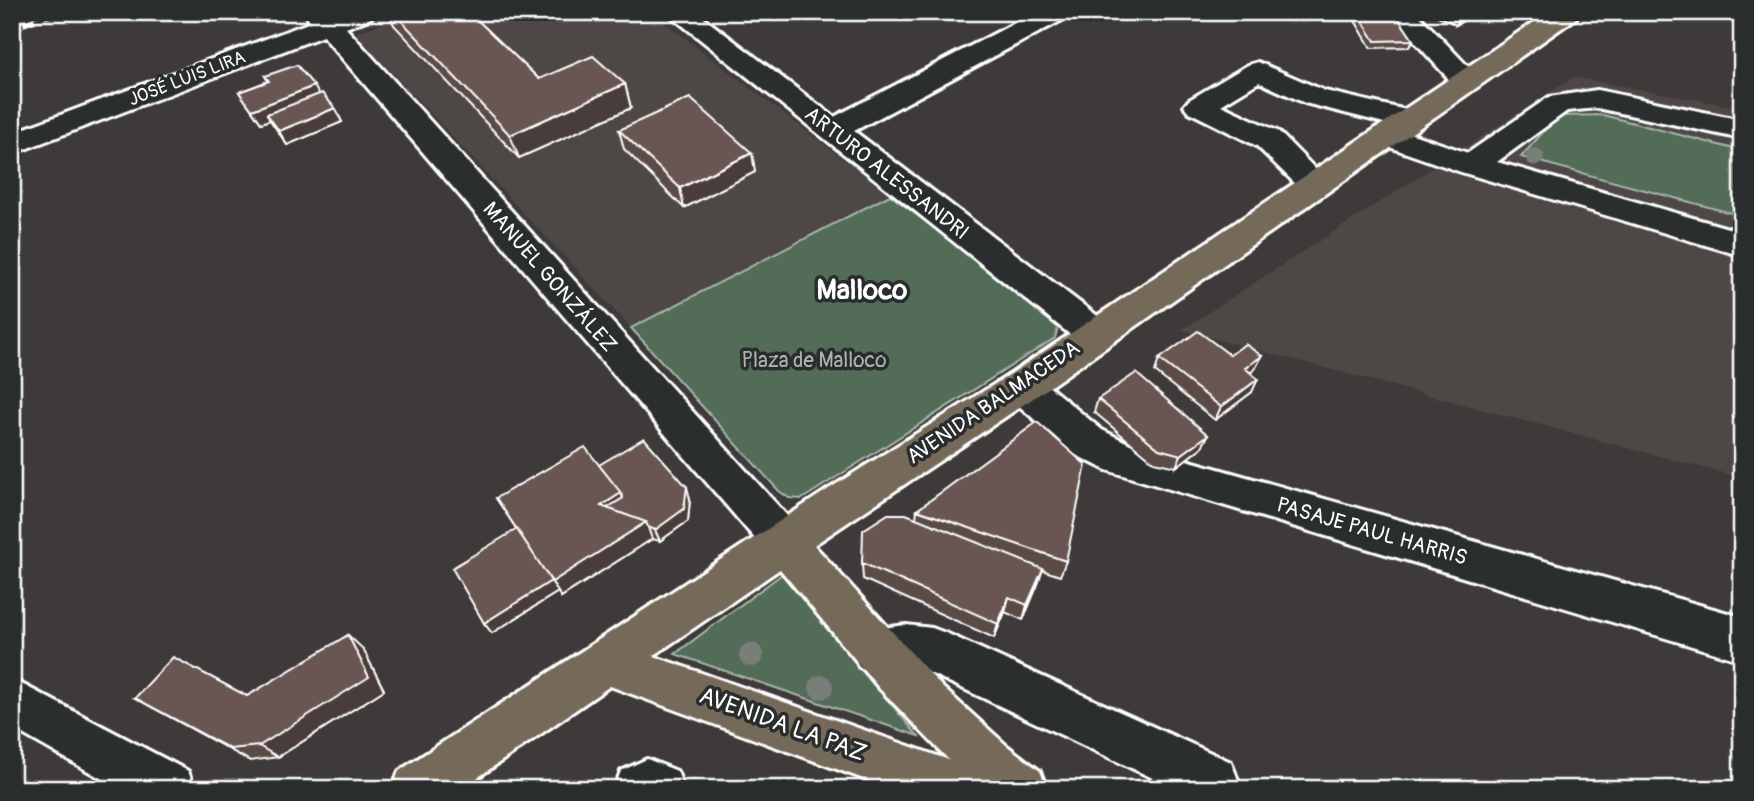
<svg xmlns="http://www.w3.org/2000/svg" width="1754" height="801" viewBox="0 0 1754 801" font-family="Pangolin,sans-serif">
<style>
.built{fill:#4e4745}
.green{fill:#536c59;stroke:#a9b6ac;stroke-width:2}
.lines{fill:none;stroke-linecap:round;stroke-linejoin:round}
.minor-casing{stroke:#fff;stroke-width:6}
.major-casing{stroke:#fff;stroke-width:6}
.minor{fill:#2a2d2e;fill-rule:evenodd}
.major{fill:#746a5a;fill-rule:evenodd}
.rail-casing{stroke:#fff;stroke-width:6}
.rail{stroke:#2a2d2e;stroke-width:4.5;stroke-dasharray:12;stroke-linecap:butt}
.tree{fill:#787e78}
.wall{fill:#5a4b47;stroke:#fff;stroke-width:2}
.shaded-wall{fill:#4a3d3a;stroke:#fff;stroke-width:2}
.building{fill:#695753;stroke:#fff;stroke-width:2}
.labels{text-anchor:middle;stroke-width:7;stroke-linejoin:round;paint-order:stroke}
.far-street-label{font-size:18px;fill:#fff;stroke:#2a2d2e}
.street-label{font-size:21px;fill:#fff;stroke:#2a2d2e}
.park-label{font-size:21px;fill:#a9b6ac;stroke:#2a2d2e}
.near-street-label{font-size:24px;fill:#fff;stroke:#2a2d2e}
.district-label{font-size:28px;font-weight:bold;fill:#fff;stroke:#2a2d2e}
</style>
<rect width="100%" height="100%" fill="#3d3a39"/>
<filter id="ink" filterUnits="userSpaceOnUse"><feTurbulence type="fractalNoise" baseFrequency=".0143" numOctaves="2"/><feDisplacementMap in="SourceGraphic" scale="14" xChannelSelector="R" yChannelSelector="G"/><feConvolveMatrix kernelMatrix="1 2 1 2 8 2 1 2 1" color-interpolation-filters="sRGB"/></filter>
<g filter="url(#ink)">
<path class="built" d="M414,12H651L890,195L631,328L355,33Z
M1574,77L1742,108V478L1181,330Z"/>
<path class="green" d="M1603,115L1742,151V216L1521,157L1557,116Z
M890,195L1057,318L1058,328L1055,338L802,499L789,498L779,491L631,328Z
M782,574L918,736L675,654Z"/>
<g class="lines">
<defs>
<path id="minor" d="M304,12H375L371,18L346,28L799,529L805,542L799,555L784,561L769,555L323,36L12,154V133L311,22Z
M666,12H696L834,117L1036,12H1070L1066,18L854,131L1108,324L1113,334L1108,344L1095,348L1082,344Z
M1388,12H1416L1476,75L1480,81L1476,87L1466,90L1456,87Z
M1524,12H1567L1571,18L1568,24C1555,27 1532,24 1524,12Z
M1258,62L1325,91L1419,113L1423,120L1419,127L1408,129L1305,103L1259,82L1221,105L1279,132L1330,184L1325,191L1314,195L1303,191L1257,146L1189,112L1184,106L1189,100L1248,65Z
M1597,90L1742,120V139L1597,108L1567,111L1497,162L1742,232V256L1461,172L1375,142L1371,135L1375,128L1386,125L1468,153L1549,97Z
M1022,371L1035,375L1102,430L1130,444L1742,617V661L1106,470L1074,454L1009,397L1003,386L1009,375Z
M906,625L932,628L948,634L1231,762L1238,780L1234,789H1176L928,672L906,669L875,673L859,667L852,651L859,635L875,629Z
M12,679L188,771L195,789H120L12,728Z
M647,759L677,771L684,789H614L621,771Z"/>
<path id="major" d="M1549,12H1580L1576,18L1035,397L814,545L942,687L1006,745L1040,771L1047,789H891L610,686L461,789H392L399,771L827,490L1009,375ZM780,569L879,688L949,760L653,656Z"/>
</defs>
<use href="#minor" class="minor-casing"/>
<use href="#major" class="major-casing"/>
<use href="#minor" class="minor"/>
<use href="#major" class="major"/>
<defs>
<path id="rail" d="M12,28L58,12"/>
</defs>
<use href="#rail" class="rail-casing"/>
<use href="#rail" class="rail"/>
</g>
<g class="tree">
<circle cx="1535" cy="157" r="9"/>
<circle cx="751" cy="655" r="12"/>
<circle cx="821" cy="687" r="12"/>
</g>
<path class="wall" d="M388,12H486L474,17L539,79L625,84L631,108L519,158L394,25Z
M1350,12H1394L1413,40L1409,47L1371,48Z
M1430,12H1474L1473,15L1456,25Z
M265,76L319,94L335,108L342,122L287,145L270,120L261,123L239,92L268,81Z
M619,130L752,153L755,172L684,208L624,149Z
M1230,355L1262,356L1255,369L1251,373L1252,392L1215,420L1155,372L1159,359Z
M1098,399L1208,435L1202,447L1176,467L1154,462L1094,412Z
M599,465L690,499L688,521L660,541L652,539L561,597L551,581L558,592L492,633L484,623L517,530L496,498Z
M917,510L1066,561L1060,576L1042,570L1038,584L1023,620L1005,612L994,638L863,579L862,563L916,518Z
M363,649L384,690L278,757L250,761L135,698L247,696Z"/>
<path class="shaded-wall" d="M460,12H486L463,21Z
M1469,12H1474L1473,15L1456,25L1460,18Z
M625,84L631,108L519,158L510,135Z
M314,86L322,99L267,114L270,120L261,123L252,110Z
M335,108L342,122L287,145L279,131Z
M752,153L755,172L684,208L680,188Z
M1262,356L1255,369L1239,381L1245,368Z
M1258,379L1252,392L1215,420L1221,407Z
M1208,435L1202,447L1176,467L1181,455Z
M687,487L690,499L688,521L660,541L655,530Z
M621,493L628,510L609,522L601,506Z
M646,522L652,539L561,597L552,582Z
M1043,569L1038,584L1023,620L1027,605Z
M551,581L558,592L492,633L484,623Z
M1009,597L1005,612L994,638L998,624Z
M348,635L363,649L384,690L278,757L259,746Z"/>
<path class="building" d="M393,12H469L539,79L593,56L625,84L510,135Z
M1357,12H1394L1413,40L1375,41Z
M1448,12H1469L1460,18Z
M297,65L314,86L252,110L239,92L269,81L265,76Z
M322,93L335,108L279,131L267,114Z
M690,98L752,153L680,188L619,130Z
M1198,331L1230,355L1245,344L1262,356L1245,368L1258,379L1221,407L1159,359Z
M1136,373L1208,435L1181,455L1159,449L1098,399Z
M1037,422L1086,465L1066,561L917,510Z
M644,438L687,487L684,509L655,530L648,527L646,522L607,508L623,498L621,493L599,465Z
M585,447L621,493L601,506L646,522L552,582L496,498Z
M888,514H906L1043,569L1027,605L1009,597L998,624L862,563L863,530Z
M517,529L551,581L484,623L452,568Z
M348,635L369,677L259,746L230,749L135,698L173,657L247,696Z"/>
</g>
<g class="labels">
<g class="far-street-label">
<text transform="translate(187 78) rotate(-21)" y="6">JOSÉ LUIS LIRA</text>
</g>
<g class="street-label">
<text transform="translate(887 173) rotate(38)" y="7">ARTURO ALESSANDRI</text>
<text transform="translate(550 277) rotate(49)" y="7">MANUEL GONZÁLEZ</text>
<text transform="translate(993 402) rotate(-34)" y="7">AVENIDA BALMACEDA</text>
<text transform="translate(1372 531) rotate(16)" y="7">PASAJE PAUL HARRIS</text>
</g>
<g class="park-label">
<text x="814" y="367">Plaza de Malloco</text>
</g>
<g class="near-street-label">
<text transform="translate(783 724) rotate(20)" y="8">AVENIDA LA PAZ</text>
</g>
<g class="district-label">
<text x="862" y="299">Malloco</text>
</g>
</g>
<rect width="1754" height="801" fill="none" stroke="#2a2d2e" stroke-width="42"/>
<rect x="21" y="21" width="1712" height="759" fill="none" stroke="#fff" stroke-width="2.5" filter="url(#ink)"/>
</svg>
